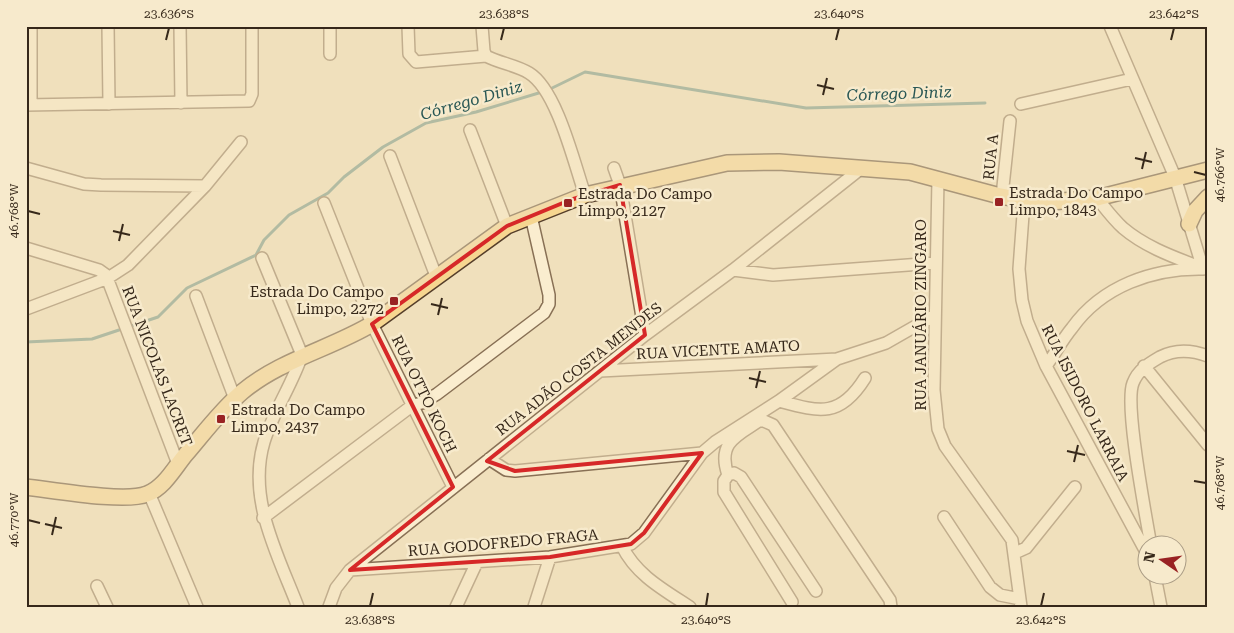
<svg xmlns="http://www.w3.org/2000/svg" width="1234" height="633" viewBox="0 0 1234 633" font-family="'Roboto Serif',serif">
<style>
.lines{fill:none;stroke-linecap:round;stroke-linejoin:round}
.stream{stroke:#678e84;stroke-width:3}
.minor-casing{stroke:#887055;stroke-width:14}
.major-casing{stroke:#553e2a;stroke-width:18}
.minor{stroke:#faedcf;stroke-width:11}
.major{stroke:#f6d690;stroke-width:15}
.marked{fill:none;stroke:#d62828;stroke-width:4;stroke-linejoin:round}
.ticks{fill:none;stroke:#36281a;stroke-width:2}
.poi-dot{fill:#992223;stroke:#f7eacc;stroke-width:2}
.labels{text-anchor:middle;stroke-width:5;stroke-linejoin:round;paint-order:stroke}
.street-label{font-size:15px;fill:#36281a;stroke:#f7eacc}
.poi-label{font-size:15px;fill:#36281a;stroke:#f7eacc;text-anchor:start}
.water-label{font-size:16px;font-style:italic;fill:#295754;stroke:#f7eacc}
.neatline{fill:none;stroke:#36281a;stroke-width:2}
.ticks-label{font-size:12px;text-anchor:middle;fill:#36281a}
</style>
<rect width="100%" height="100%" fill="#f0e0bc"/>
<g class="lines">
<path class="stream" d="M548,90L585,72L806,108L985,103
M26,342L92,339L158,317L187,288L256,255L264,240L289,215L328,193L344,177L383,147L426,123L476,112L542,92"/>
<defs>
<path id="minor" d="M108,26L109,104
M180,26L181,103
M408,26L409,54L416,62L486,56
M482,26L484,51L486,56C499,63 516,65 529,73C557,90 574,163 585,195
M1110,26L1175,177L1203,269
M330,54V26
M1021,104L1132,79
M26,105L249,101L252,94V26
M31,105V26
M470,130L507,226
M390,156L436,276
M26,168L84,184L101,185L205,186
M614,168L620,185L645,335
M938,179L934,390L938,429L945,446L1012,540L1021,607
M1002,196L1010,121
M1097,198C1105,208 1113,219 1123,228C1144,246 1171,256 1197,266
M1024,201L1019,269L1022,300L1027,321L1046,366L1146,552
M324,203L372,324L453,487
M26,248L99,270L106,275L178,464
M262,258L302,355C292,385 273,412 264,442C247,499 278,555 298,607
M733,270L773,275L935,263
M196,296L235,399
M26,309L108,278L128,265L205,186L241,142
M1046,366C1055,354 1062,340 1072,328C1102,286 1153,268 1203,269
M1144,366L1208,445
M600,371L837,359
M779,401C820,412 840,418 865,378
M489,459L506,470L515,471L702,453
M728,475C717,443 736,436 759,421H764L773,425L890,600L891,607
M149,493L197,607
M944,517L990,587L1000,595L1020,599
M263,518L413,405L422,403L437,394L544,313L549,304V295L531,216
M622,546C636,575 664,590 690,607
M1151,546C1146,516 1124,405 1133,383C1138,370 1148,364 1160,357C1175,349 1192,350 1208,356
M1015,553L1026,548L1075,487
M350,570L550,557L631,544L644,533L702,453L715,442L779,401L837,359L886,343L935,315
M1155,576L1161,607
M97,586L107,607
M792,602L724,492V481L728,475L734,473L741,477L816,591
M329,607L336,588L350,570L645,335L733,270L863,167
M456,607L477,562
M534,607L550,557"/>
<path id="major" d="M1189,224L1195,211L1208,197
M26,487C53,490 125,503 147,494C164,488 175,467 186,454C204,433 221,410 242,392C280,360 330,349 372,324L507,226L585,195L727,163L779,162L910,172L1000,196L1039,203L1097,198L1208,170"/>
</defs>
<use href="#minor" class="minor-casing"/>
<use href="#major" class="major-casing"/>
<use href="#minor" class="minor"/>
<use href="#major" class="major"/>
</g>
<path d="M0 0H1234V633H0ZM620,185L645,335L487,461L515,471L702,453L644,533L631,544L550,557L350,570L453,487L372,324L507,226L570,200Z" fill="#f0e0bc" fill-opacity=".55" fill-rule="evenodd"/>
<path class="marked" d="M620,185L645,335L487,461L515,471L702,453L644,533L631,544L550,557L350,570L453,487L372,324L507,226L570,200Z"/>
<path class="ticks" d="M166,40L169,28M501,40L504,28M836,40L839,28M1171,40L1174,28M817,85L834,89M823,95L827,78M1135,158L1152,162M1142,169L1146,152M1194,172L1206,175M28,211L40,214M113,231L130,235M119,241L123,224M431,304L448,308M438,315L442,298M749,378L766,382M756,388L760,371M1067,451L1085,455M1074,462L1078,445M1194,481L1206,483M28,520L40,523M45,524L62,528M52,535L56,517M370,606L373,593M706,606L708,593M1041,606L1044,593"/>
<g class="poi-dot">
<rect x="994" y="197" width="10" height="10" rx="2.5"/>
<rect x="563" y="198" width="10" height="10" rx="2.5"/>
<rect x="389" y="296" width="10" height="10" rx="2.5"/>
<rect x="216" y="414" width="10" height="10" rx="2.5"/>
</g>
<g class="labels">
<g class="street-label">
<text transform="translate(991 157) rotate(-84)" y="5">RUA A</text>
<text transform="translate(921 315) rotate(-90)" y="5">RUA JANUÁRIO ZINGARO</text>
<text transform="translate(718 350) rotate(-3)" y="5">RUA VICENTE AMATO</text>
<text transform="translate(157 366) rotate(69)" y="5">RUA NICOLAS LACRET</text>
<text transform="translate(579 369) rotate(-38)" y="5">RUA ADÃO COSTA MENDES</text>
<text transform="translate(424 394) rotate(64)" y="5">RUA OTTO KOCH</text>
<text transform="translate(1085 403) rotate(63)" y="5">RUA ISIDORO LARRAIA</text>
<text transform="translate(503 543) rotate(-5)" y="5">RUA GODOFREDO FRAGA</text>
</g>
<g class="poi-label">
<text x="1009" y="198">Estrada Do Campo<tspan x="1009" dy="17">Limpo, 1843</tspan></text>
<text x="578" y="199">Estrada Do Campo<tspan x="578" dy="17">Limpo, 2127</tspan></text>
<text x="384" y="297" text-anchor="end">Estrada Do Campo<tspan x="384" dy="17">Limpo, 2272</tspan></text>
<text x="231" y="415">Estrada Do Campo<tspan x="231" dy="17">Limpo, 2437</tspan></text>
</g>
<g class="water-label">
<text transform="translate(899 93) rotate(-2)" y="6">Córrego Diniz</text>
<text transform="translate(471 100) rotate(-16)" y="6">Córrego Diniz</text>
</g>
</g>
<rect width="1234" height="633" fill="none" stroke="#f7eacc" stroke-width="55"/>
<g transform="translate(1162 560) rotate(283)"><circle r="24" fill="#f7eacc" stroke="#aa9c85"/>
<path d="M0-4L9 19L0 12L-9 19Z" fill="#992223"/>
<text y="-8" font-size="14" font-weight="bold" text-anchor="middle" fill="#36281a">N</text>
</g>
<rect x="28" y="28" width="1178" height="578" class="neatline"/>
<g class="ticks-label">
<text x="169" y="18">23.636°S</text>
<text x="504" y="18">23.638°S</text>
<text x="839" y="18">23.640°S</text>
<text x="1174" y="18">23.642°S</text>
<text transform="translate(1220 175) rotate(-90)" y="4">46.766°W</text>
<text transform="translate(14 211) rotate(-90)" y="4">46.768°W</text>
<text transform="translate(1220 483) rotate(-90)" y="4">46.768°W</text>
<text transform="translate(14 520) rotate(-90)" y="4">46.770°W</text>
<text x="370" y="624">23.638°S</text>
<text x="706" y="624">23.640°S</text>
<text x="1041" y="624">23.642°S</text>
</g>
</svg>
